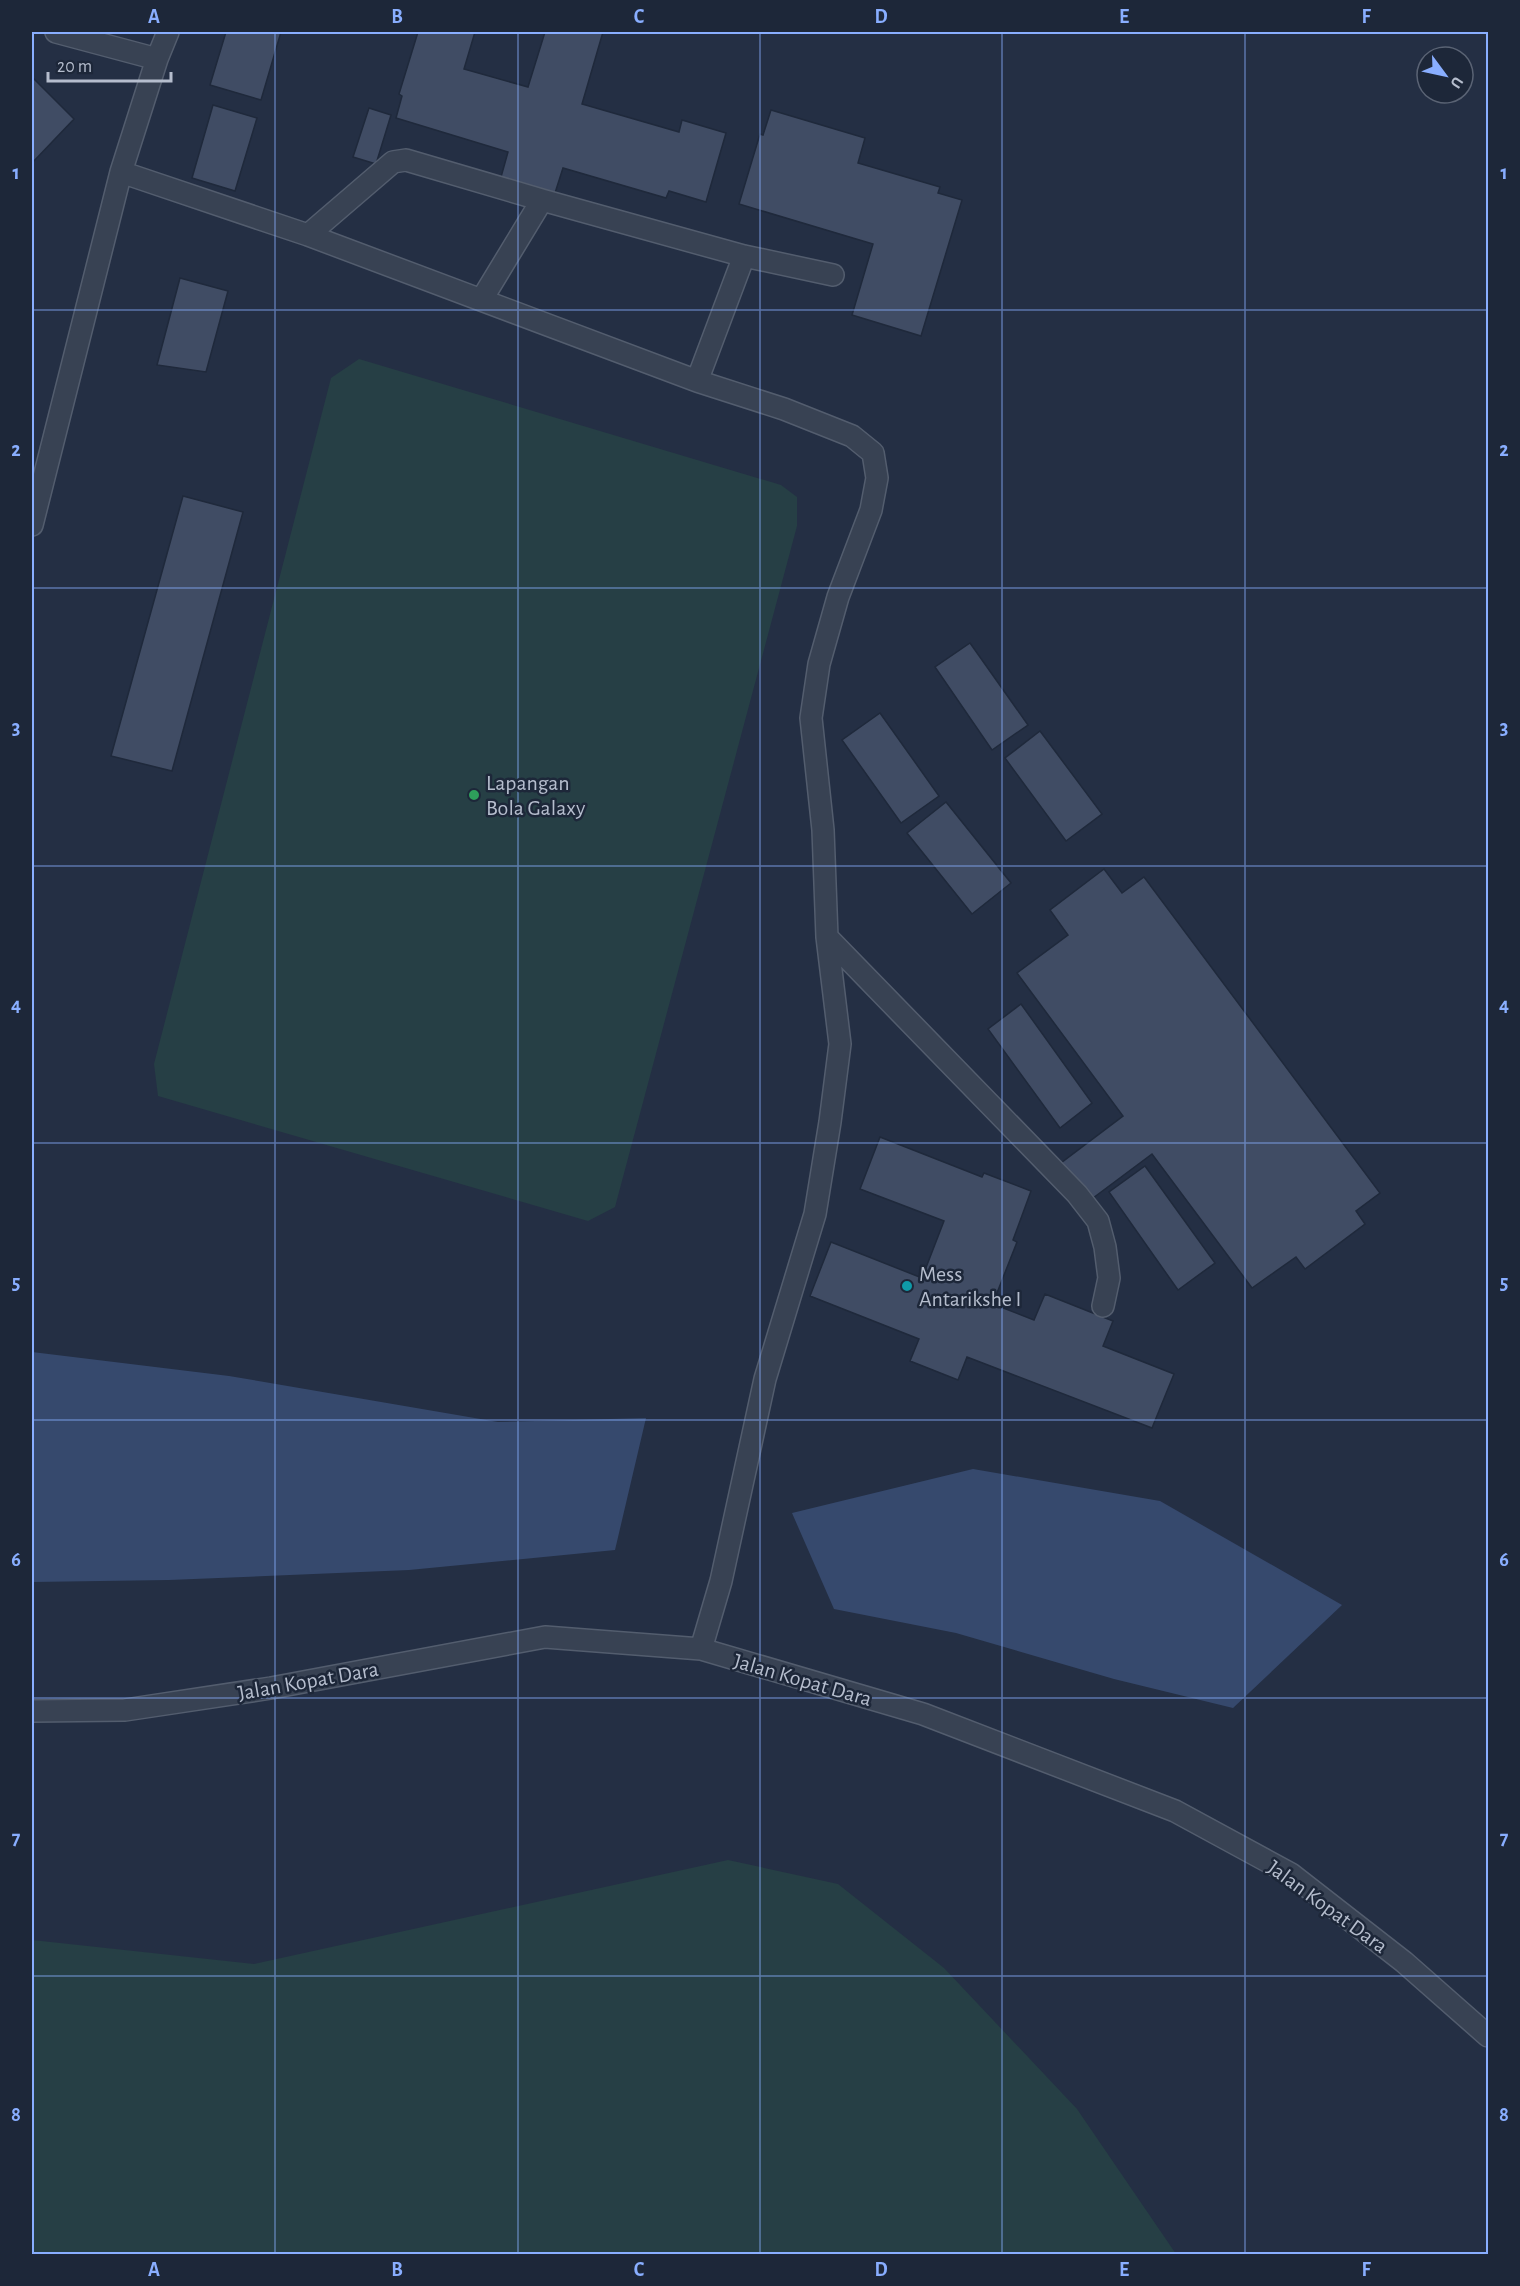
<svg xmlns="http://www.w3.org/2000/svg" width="1520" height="2286" viewBox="0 0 1520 2286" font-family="'Alegreya Sans',sans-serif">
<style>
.green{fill:#263f45}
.water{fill:#36496d}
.building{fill:#404c64;stroke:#1f293b;stroke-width:1.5}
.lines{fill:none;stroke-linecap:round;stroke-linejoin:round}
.lane-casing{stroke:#535d6e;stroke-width:24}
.lane{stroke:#384253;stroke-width:21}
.grid{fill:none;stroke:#89aeff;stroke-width:1.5;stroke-opacity:0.55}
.leisure-dot{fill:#2e9e5b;stroke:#1d2739;stroke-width:2}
.culture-dot{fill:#0f9aa8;stroke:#1d2739;stroke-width:2}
.labels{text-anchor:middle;stroke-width:5;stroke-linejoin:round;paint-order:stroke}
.poi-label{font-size:22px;fill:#b5bdcd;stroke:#1d2739;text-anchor:start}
.street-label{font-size:22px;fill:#b5bdcd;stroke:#1d2739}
.neatline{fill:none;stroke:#89aeff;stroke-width:2}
.grid-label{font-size:20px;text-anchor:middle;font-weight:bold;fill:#89aeff}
</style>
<rect width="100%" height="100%" fill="#242f44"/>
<path class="green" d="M359,359L781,485L797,497V526L615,1207L588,1221L158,1096L154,1064L331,378Z
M728,1860L838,1884L944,1968L1077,2109L1176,2254H32V1940L254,1964Z"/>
<path class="water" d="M32,1352L229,1376L498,1422L646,1418L615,1550L409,1570L169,1580L32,1582Z
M973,1469L1160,1501L1342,1605L1233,1708L1114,1679L956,1633L834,1609L792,1513Z"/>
<path class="building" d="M226,32H281L261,100L210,85Z
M418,32H475L464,69L528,87L545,32H603L582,104L679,132L682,120L726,133L706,202L669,191L666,198L563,168L555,193L501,177L508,152L396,118L402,96L399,94Z
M32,77L74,119L32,163Z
M213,105L257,118L235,191L192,178Z
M369,108L391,115L376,164L353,157Z
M771,110L865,138L858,163L940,187L938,193L962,200L921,336L852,315L873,244L739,204L760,134L763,135Z
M180,278L228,291L206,372L157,365Z
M183,496L243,512L172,771L111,756Z
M970,643L1028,725L992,750L935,667Z
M880,713L939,796L901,823L842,740Z
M1040,731L1102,814L1066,841L1005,758Z
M946,802L1011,883L972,914L907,833Z
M1104,869L1122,893L1144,877L1380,1193L1356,1211L1365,1224L1305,1269L1296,1257L1252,1288L1152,1154L1089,1201L1061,1163L1123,1116L1017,973L1068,935L1050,910Z
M1021,1004L1092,1103L1060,1128L988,1029Z
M880,1137L982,1177L984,1173L1031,1191L1013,1240L1017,1242L995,1298L990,1297L988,1302L1034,1320L1045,1294L1113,1321L1103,1346L1174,1374L1152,1428L967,1357L958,1380L910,1361L919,1339L810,1296L831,1242L922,1278L944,1221L860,1189Z
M1145,1166L1215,1263L1178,1290L1109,1192Z"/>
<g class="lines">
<defs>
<path id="lane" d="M56,32L157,59
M121,172L308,235L697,381L784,409L852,436L873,453L877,478L871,510L838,597L819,664L811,718L823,830L827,937L840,1044L830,1122L815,1214L765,1379L721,1581L701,1649
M308,235L393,162L406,160L542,200
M482,299L542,200L744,256L833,275
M697,381L744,256
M32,525L121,172L157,59L168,32
M827,937L1077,1194L1098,1221L1105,1247L1109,1278L1103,1306
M32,1711L125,1710L271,1688L545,1637L701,1649L923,1714L1175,1811L1291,1874L1404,1962L1488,2036"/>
</defs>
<use href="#lane" class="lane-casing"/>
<use href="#lane" class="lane"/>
</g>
<path class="grid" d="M275,32V2254M518,32V2254M760,32V2254M1002,32V2254M1245,32V2254M32,310H1488M32,588H1488M32,866H1488M32,1143H1488M32,1420H1488M32,1698H1488M32,1976H1488"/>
<circle class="leisure-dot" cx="474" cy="795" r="6"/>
<circle class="culture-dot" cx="907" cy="1286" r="6"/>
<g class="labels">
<g class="poi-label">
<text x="486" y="790">Lapangan<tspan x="486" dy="25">Bola Galaxy</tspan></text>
<text x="919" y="1281">Mess<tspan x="919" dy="25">Antarikshe I</tspan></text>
</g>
<g class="street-label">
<text transform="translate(803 1679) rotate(16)" y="8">Jalan Kopat Dara</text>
<text transform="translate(308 1680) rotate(-10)" y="8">Jalan Kopat Dara</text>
<text transform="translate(1328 1906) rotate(36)" y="8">Jalan Kopat Dara</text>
</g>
</g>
<rect width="1520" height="2286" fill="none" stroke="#1d2739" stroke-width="66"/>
<g transform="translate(1445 75) rotate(123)"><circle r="28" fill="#1d2739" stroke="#5a6374" stroke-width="1.5"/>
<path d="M0-4.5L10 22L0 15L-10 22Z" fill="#89aeff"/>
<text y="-9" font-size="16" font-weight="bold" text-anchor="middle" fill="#b5bdcd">U</text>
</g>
<path d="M48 72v9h123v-9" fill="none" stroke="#b5bdcd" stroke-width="3"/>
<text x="57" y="72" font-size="18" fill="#b5bdcd" stroke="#1d2739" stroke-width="4.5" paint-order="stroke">20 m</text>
<rect x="33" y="33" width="1454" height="2220" class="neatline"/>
<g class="grid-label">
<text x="154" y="23">A</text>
<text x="397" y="23">B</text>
<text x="639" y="23">C</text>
<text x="881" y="23">D</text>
<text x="1124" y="23">E</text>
<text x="1366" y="23">F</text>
<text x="16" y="179">1</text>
<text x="1504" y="179">1</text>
<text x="16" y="456">2</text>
<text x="1504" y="456">2</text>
<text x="16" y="734">3</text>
<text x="1504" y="734">3</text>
<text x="16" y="1011">4</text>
<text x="1504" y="1011">4</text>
<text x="16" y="1289">5</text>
<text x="1504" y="1289">5</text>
<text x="16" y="1566">6</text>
<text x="1504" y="1566">6</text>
<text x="16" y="1844">7</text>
<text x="1504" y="1844">7</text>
<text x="16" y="2121">8</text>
<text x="1504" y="2121">8</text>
<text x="154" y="2276">A</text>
<text x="397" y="2276">B</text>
<text x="639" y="2276">C</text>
<text x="881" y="2276">D</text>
<text x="1124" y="2276">E</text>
<text x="1366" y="2276">F</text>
</g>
</svg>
